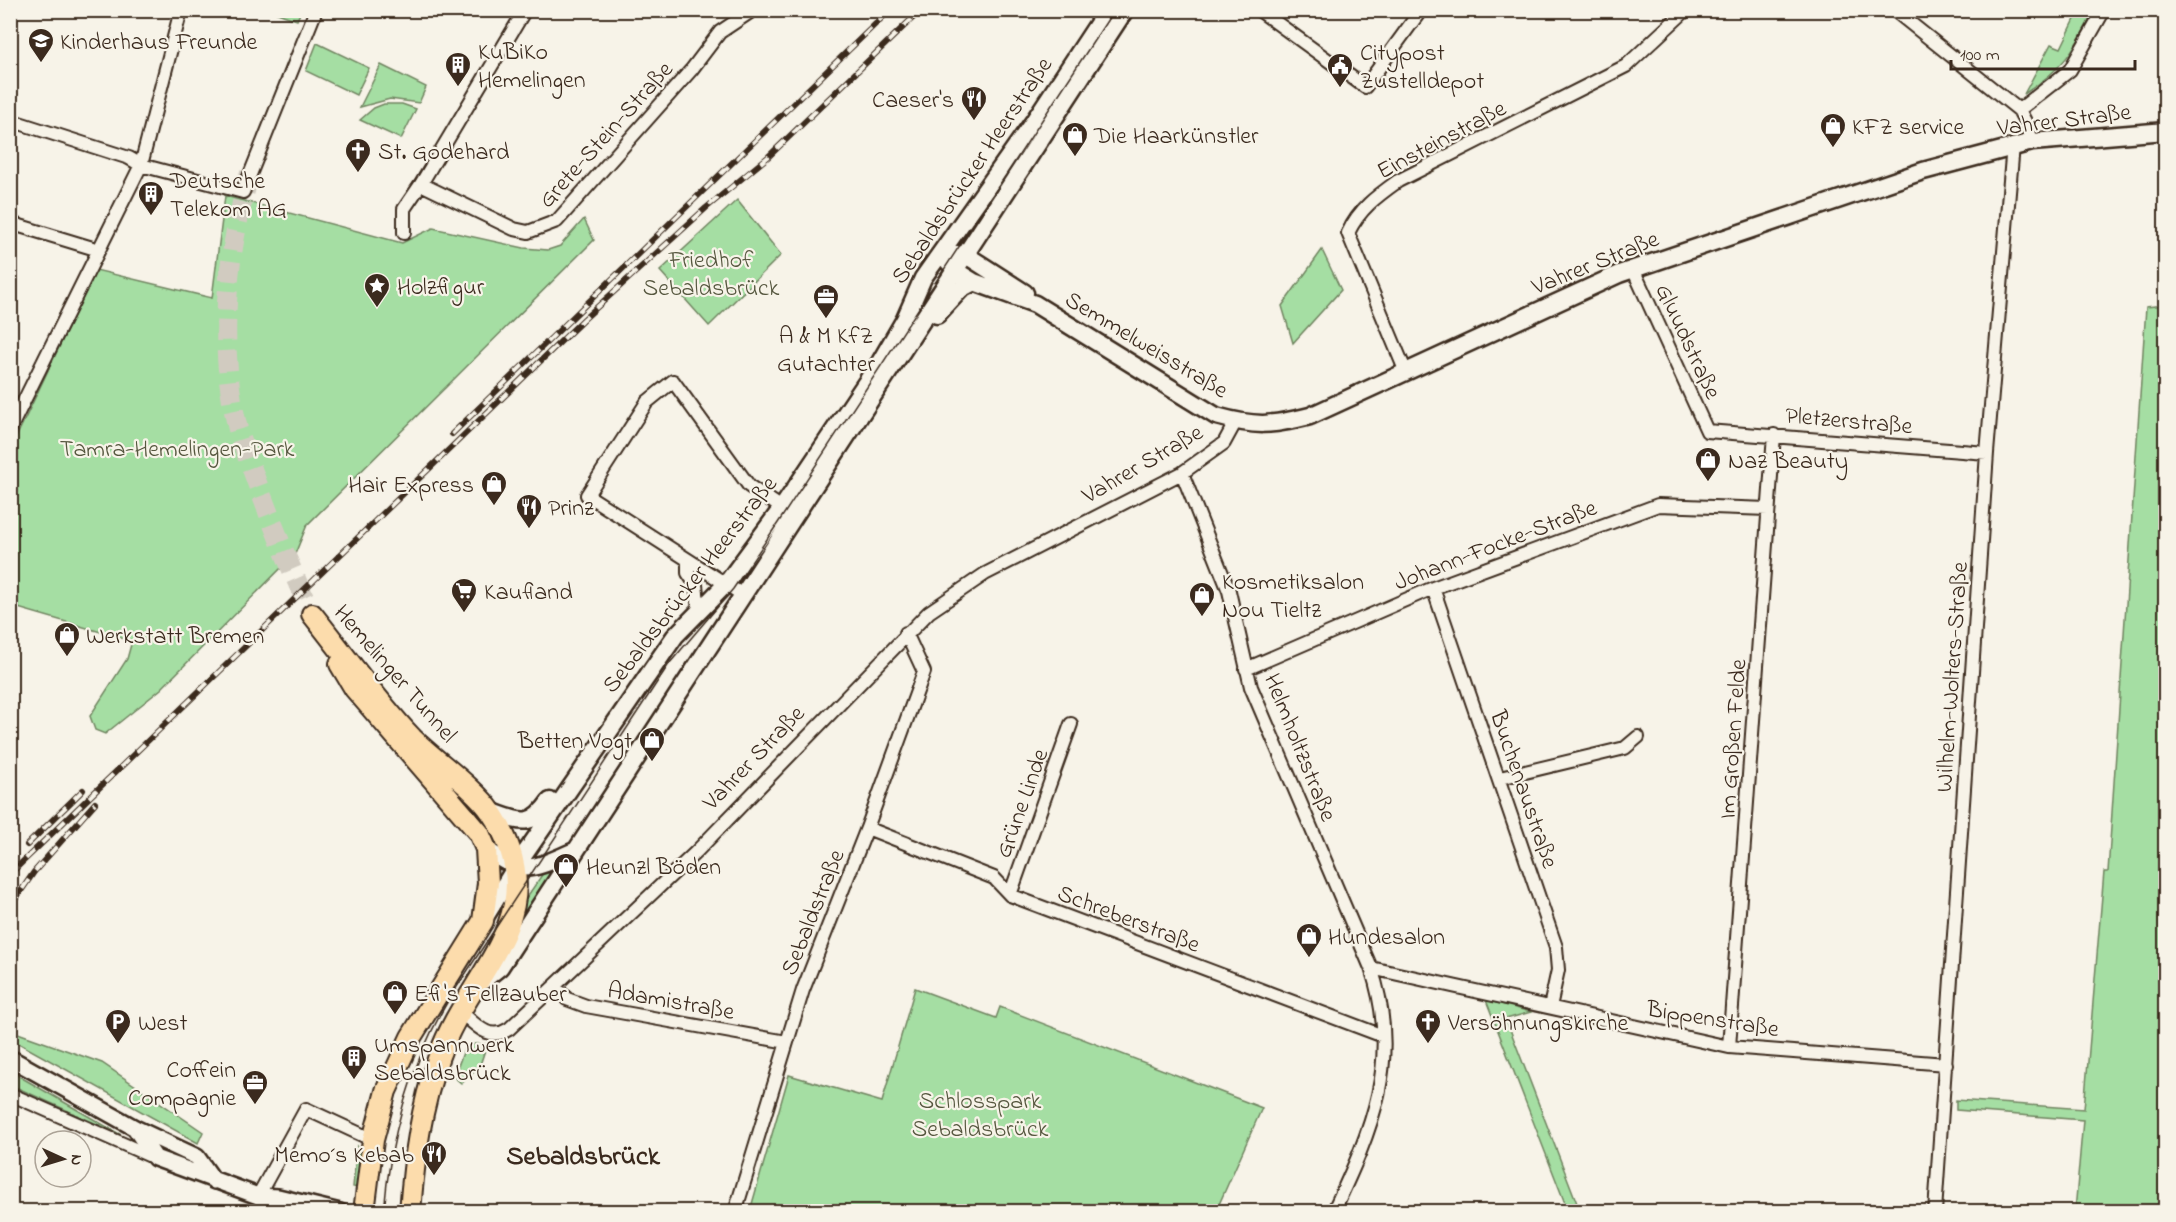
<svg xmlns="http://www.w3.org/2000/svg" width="2176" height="1222" viewBox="0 0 2176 1222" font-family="'Indie Flower',sans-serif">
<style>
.green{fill:#a5dea3;stroke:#708460;stroke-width:1.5}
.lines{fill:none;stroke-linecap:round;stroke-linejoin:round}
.primary-tunnel{stroke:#d1cbc0;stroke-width:20;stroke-dasharray:20 10;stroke-linecap:butt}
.minor-casing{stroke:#3b2a1e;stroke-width:16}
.tertiary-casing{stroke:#3b2a1e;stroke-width:20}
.secondary-casing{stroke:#3b2a1e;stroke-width:21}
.primary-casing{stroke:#3b2a1e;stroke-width:24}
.minor{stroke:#f7f3e8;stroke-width:12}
.tertiary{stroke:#f7f3e8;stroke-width:15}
.secondary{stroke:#f7f3e8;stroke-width:16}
.primary{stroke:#fcdcac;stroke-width:20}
.tram{stroke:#3b2a1e;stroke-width:1.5}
.rail-casing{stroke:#3b2a1e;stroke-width:6}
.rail{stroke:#f7f3e8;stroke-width:4;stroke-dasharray:11;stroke-linecap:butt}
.labels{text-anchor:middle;stroke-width:4.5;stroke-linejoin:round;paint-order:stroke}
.poi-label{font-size:24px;fill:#3b2a1e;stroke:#f7f3e8;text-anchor:start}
.street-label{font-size:24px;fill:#3b2a1e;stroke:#f7f3e8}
.park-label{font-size:24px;fill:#56573f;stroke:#f7f3e8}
.quarter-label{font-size:27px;font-weight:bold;fill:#3b2a1e;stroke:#f7f3e8}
</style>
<rect width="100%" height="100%" fill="#f7f3e8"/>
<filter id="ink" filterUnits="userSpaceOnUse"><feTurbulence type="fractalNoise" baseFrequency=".0167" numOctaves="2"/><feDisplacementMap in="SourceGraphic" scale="12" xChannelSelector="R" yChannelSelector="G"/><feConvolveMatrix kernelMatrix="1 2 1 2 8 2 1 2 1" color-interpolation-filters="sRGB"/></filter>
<g filter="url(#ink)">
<path class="green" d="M272,11H301L297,20Z
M2079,11H2094C2073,52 2064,68 2024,94L2051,44L2061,48Z
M317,43L369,68L356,95L306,71Z
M381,65L426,87L419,103L390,99L360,107Z
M384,104H402L416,109L401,139L360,120L374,108Z
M225,196L402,243L433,228L524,248L548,250L560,246L584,219L594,240L307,525L295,554L161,689L105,734L95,730L90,716L127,659L132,641L11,606V448L96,270L212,298Z
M737,200L781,255L709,326L660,271Z
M1322,250L1341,290L1293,343L1282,306Z
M2165,305V1211H2075L2083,1120L1956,1110V1100L2084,1109L2104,872H2108L2146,307Z
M546,869L554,875L516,933L520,907Z
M915,988L996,1018L1000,1007L1262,1108L1216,1211H750L789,1075L882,1102Z
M1486,1000L1531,1012L1506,1019L1580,1211H1568Z
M15,1032L102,1063L203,1132L198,1143L11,1039Z
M475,1044H487L480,1065L461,1083L454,1077L465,1047Z
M10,1071L121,1135L11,1085Z
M357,1145L361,1160L358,1188L353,1187Z"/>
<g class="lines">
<path class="primary-tunnel" d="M250,173C226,254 217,346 238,429C243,446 250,463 256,480C273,526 291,570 312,614"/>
<defs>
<path id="minor" d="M1259,10L1365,87L1421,10
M1894,10L2019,110L2028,127L2032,142
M2019,110L2070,70L2104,10
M10,120L129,158L141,165L243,192L316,10
M421,184L525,10
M10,223L99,250
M404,233V209L421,184L514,229L528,232L557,221L692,69L720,32L753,10
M1633,269L1707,431L1987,453
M1405,370L1348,233C1359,209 1377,196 1398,181L1626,66L1686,10
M10,429L141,165L181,10
M1182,473L1229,591L1251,687L1371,968C1402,1060 1372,1130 1333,1212
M688,560V573L696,585L699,610
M1433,588L1556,947L1558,970L1550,1007
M743,595L587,495L647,402L673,381L749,486L782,508
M1246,669L1433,588L1658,505L1768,509
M1500,778L1625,748L1638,737
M867,828L994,878L1010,895L1383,1036
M1010,895L1071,724
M1371,968L1729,1047L1946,1064
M555,986L567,999L586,1006L787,1042
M461,1012C476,1025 489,1042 509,1029L696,852L929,612L985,574L1182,473L1224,443L1236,421
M1729,1047L1774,435
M10,1094L155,1158
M258,1196L306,1109L373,1140
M735,1212L803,990L867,828L924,672L906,633
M1935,1212L1987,453L2013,145"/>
<path id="tertiary" d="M10,1058L135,1128L197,1157L214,1181
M135,1128L155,1158L258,1196L279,1212
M258,1196L278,1197L340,1212"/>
<path id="secondary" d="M941,253L956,271L974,282L1035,304L1216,416C1256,427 1270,426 1310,416L1619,274L1923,171L2032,142L2166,131
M957,254L966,255L1025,293
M937,315L961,289L974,282
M490,811C519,821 530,830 550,801
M486,849C524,878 534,868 575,851
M485,917L515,868L675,636L726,584L782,508L880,362L905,319L923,278L1034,121L1107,10
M480,983L500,967L1125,10"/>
<path id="primary" d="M312,614C345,655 376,700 412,738C434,760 475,788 491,812C559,913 470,969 439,1056C421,1107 414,1158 410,1212
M340,664L355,689L479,833L486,849L488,883L483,921L411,1037L386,1091L373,1140L364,1212"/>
</defs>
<use href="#minor" class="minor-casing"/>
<use href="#tertiary" class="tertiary-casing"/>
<use href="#secondary" class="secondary-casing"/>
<use href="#primary" class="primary-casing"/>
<use href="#minor" class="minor"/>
<use href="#tertiary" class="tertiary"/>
<use href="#secondary" class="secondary"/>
<use href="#primary" class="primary"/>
<path class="tram" d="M384,1212C390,1135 410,1065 449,999L669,664L733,589L778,523L1114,10"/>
<defs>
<path id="rail" d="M452,434L890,10
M27,845L83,790
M10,874L584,319L706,208L768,157L921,10
M10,907L34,872L95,803"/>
</defs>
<use href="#rail" class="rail-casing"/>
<use href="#rail" class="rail"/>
</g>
</g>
<defs>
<symbol id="school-pin" viewBox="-11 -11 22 30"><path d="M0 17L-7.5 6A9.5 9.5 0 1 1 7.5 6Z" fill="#3b2a1e" stroke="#f7f3e8"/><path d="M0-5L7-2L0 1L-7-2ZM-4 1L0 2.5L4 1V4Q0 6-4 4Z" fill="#fff"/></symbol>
<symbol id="building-pin" viewBox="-11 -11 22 30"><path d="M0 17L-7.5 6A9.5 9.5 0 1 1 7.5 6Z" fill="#3b2a1e" stroke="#f7f3e8"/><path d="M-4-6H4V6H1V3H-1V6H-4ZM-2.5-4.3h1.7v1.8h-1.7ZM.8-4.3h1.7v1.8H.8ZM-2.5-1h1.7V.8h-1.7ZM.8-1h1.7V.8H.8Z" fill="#fff"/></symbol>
<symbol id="civic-pin" viewBox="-11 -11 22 30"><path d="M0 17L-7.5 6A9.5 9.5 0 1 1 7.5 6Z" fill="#3b2a1e" stroke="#f7f3e8"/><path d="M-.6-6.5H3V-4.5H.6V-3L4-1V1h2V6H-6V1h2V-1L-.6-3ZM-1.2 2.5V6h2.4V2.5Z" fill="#fff"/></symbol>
<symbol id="restaurant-pin" viewBox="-11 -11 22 30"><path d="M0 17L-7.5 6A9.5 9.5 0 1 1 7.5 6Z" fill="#3b2a1e" stroke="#f7f3e8"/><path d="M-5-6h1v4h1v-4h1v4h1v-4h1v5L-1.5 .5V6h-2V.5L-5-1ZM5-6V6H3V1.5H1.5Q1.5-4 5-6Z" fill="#fff"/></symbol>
<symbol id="shop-pin" viewBox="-11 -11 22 30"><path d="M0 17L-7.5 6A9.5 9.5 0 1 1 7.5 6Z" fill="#3b2a1e" stroke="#f7f3e8"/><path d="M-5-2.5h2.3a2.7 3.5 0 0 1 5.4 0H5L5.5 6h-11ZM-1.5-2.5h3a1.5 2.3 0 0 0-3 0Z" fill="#fff"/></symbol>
<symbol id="church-pin" viewBox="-11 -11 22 30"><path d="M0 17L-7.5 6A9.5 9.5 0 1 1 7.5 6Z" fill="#3b2a1e" stroke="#f7f3e8"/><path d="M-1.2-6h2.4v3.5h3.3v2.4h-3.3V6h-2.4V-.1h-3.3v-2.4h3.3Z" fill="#fff"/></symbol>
<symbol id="sight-pin" viewBox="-11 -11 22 30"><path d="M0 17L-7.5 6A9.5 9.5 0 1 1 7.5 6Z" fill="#3b2a1e" stroke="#f7f3e8"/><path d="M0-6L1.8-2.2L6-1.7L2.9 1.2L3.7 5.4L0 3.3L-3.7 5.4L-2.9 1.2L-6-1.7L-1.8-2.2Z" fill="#fff"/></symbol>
<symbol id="office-pin" viewBox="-11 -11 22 30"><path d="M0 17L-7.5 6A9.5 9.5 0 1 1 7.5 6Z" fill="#3b2a1e" stroke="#f7f3e8"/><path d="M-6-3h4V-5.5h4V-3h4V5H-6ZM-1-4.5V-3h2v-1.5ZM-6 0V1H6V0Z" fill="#fff"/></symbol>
<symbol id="supermarket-pin" viewBox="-11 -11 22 30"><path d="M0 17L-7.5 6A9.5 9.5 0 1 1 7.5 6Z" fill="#3b2a1e" stroke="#f7f3e8"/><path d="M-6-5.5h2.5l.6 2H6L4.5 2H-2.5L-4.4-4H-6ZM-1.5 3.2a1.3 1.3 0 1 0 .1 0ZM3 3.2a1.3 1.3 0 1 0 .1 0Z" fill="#fff"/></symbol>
<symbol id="parking-pin" viewBox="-11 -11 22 30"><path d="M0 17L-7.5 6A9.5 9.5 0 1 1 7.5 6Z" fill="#3b2a1e" stroke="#f7f3e8"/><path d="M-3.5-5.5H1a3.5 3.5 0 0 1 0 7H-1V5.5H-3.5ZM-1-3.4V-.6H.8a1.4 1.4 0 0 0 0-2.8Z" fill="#fff"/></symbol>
</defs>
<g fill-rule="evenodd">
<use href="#school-pin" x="26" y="26" width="30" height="40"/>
<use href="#building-pin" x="443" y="50" width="30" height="40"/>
<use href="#civic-pin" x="1325" y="51" width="30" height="40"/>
<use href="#restaurant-pin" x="959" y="84" width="30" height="40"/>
<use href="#shop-pin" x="1818" y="111" width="30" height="40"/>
<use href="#shop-pin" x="1060" y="120" width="30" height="40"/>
<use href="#church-pin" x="343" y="136" width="30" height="40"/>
<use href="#building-pin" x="136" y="179" width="30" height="40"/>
<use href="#sight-pin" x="362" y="271" width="30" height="40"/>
<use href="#office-pin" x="811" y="282" width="30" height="40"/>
<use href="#shop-pin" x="1693" y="445" width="30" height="40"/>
<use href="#shop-pin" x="479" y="469" width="30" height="40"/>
<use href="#restaurant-pin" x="514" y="492" width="30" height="40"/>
<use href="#supermarket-pin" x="449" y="576" width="30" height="40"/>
<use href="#shop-pin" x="1187" y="580" width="30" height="40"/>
<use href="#shop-pin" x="52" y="620" width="30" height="40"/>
<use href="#shop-pin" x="637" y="725" width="30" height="40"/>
<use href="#shop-pin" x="551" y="851" width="30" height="40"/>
<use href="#shop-pin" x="1294" y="921" width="30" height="40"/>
<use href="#shop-pin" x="380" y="978" width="30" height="40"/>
<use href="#parking-pin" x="103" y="1007" width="30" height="40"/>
<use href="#church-pin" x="1413" y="1007" width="30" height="40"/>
<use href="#building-pin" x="339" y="1043" width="30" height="40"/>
<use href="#office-pin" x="240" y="1068" width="30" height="40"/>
<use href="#restaurant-pin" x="419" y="1139" width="30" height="40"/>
</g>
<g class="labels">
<g class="poi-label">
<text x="60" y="49">Kinderhaus Freunde</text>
<text x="478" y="59">KuBiKo<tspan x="478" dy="28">Hemelingen</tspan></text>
<text x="1360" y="60">Citypost<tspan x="1360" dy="28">Zustelldepot</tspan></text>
<text x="954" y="107" text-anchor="end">Caeser's</text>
<text x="1852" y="134">KFZ service</text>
<text x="1094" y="143">Die Haarkünstler</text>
<text x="378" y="159">St. Godehard</text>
<text x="170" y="188">Deutsche<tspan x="170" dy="28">Telekom AG</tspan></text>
<text x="397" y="294">Holzfigur</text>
<text x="826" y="343" text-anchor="middle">A &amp; M KfZ<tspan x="826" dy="28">Gutachter</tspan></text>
<text x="1728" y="468">Naz Beauty</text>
<text x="474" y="492" text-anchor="end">Hair Express</text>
<text x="548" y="515">Prinz</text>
<text x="1222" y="589">Kosmetiksalon<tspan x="1222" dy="28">Nou Tieltz</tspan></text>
<text x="484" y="599">Kaufland</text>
<text x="86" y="643">Werkstatt Bremen</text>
<text x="632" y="748" text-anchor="end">Betten Vogt</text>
<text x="586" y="874">Heunzl Böden</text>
<text x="1328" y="944">Hundesalon</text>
<text x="414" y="1001">Efi's Fellzauber</text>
<text x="138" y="1030">West</text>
<text x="1448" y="1030">Versöhnungskirche</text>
<text x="374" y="1052">Umspannwerk<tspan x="374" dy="28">Sebaldsbrück</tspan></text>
<text x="236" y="1077" text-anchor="end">Coffein<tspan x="236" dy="28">Compagnie</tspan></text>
<text x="414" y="1162" text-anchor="end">Memo´s Kebab</text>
</g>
<g class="street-label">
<text transform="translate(2064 119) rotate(-7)" y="8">Vahrer Straße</text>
<text transform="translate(605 134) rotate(-48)" y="8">Grete-Stein-Straße</text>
<text transform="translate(1441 139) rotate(-28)" y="8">Einsteinstraße</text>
<text transform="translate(971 170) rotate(-56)" y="8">Sebaldsbrücker Heerstraße</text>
<text transform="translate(1595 262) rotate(-22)" y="8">Vahrer Straße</text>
<text transform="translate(1689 341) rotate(65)" y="8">Gluudstraße</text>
<text transform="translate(1147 344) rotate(31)" y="8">Semmelweisstraße</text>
<text transform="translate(1849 420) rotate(5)" y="8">Pletzerstraße</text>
<text transform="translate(1142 463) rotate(-30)" y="8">Vahrer Straße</text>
<text transform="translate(1495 544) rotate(-21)" y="8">Johann-Focke-Straße</text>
<text transform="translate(689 584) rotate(-52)" y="8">Sebaldsbrücker Heerstraße</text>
<text transform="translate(396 673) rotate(49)" y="8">Hemelinger Tunnel</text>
<text transform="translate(1951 677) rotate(-86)" y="8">Wilhelm-Wolters-Straße</text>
<text transform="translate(1732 739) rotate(-86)" y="8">Im Großen Felde</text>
<text transform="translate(1301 747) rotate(68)" y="8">Helmholtzstraße</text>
<text transform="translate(753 757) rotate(-46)" y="8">Vahrer Straße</text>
<text transform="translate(1525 789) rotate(71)" y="8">Buchenaustraße</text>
<text transform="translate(1021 803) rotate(-70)" y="8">Grüne Linde</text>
<text transform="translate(812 912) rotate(-68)" y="8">Sebaldstraße</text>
<text transform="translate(1129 918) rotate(21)" y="8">Schreberstraße</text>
<text transform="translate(671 1000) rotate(10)" y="8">Adamistraße</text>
<text transform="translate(1713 1018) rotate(9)" y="8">Bippenstraße</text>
</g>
<g class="park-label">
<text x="711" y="267">Friedhof<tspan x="711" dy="28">Sebaldsbrück</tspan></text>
<text x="177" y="456">Tamra-Hemelingen-Park</text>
<text x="980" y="1108">Schlosspark<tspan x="980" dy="28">Sebaldsbrück</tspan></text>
</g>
<g class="quarter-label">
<text x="583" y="1164">Sebaldsbrück</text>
</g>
</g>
<rect width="2176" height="1222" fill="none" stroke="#f7f3e8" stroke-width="36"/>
<rect x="18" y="18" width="2140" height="1186" fill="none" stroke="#3b2a1e" stroke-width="2" filter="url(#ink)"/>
<g transform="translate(63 1159) rotate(94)"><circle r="28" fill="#f7f3e8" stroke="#aca397" stroke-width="1.5"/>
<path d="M0-4.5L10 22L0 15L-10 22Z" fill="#3b2a1e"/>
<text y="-9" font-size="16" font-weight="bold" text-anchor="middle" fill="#3b2a1e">N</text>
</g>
<path d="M1951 60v9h184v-9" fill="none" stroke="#3b2a1e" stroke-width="3"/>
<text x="1960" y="60" font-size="18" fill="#3b2a1e" stroke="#f7f3e8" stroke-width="4.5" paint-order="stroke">100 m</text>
</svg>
